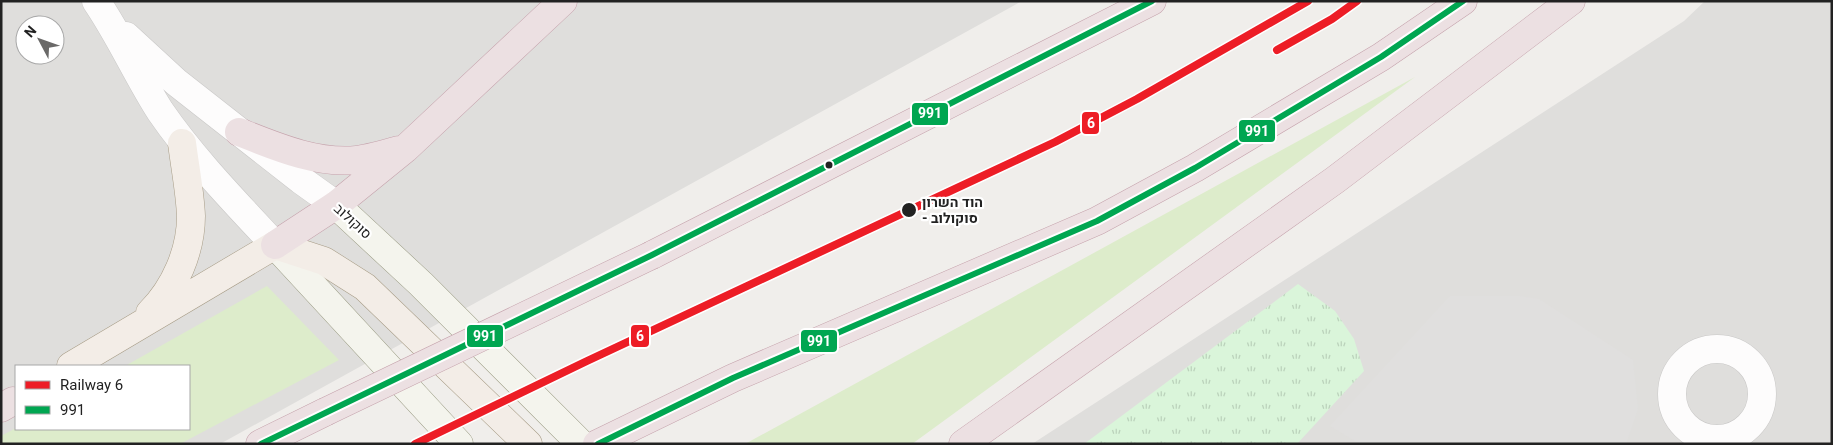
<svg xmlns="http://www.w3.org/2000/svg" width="1833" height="445" viewBox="0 0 1833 445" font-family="Roboto,Heebo,sans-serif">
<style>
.residential{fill:#dfdedc;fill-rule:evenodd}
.grass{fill:#ddeccb}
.park{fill:url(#park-tufts)}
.parking{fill:#e0dfde}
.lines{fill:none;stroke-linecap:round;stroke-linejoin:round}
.minor-casing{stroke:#c9c8c7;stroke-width:29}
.tertiary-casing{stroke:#c9c8c7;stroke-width:29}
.secondary-casing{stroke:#999a82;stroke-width:29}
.primary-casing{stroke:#a79c86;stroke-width:29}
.motorway-casing{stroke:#c5a2ac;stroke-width:29}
.minor{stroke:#fdfcfc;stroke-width:28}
.tertiary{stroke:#fdfcfc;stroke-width:28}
.secondary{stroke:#f4f4ed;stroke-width:28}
.primary{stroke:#f3ede7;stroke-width:28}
.motorway{stroke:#ece0e2;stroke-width:28}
.motorway-bridge-casing{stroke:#c5a2ac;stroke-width:29;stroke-linecap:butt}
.motorway-bridge{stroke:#ece0e2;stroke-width:28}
.bus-1-casing{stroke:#fff;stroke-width:10}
.bus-1{stroke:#00a651;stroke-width:6}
.rail-1-casing{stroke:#fff;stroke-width:11}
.rail-1{stroke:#ed1d26;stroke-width:8}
.bus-dot{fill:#222;stroke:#fff;stroke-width:2}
.labels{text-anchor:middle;stroke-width:4.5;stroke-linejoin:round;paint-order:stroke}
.stop-label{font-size:14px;font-weight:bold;fill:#222;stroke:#fff;text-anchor:start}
.street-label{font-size:14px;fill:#222;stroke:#fff}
.line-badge{stroke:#fff;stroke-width:2}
.badge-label{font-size:14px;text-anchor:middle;font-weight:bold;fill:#fff}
</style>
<defs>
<pattern id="park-tufts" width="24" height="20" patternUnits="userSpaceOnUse" patternTransform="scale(1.25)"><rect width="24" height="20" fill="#daf5da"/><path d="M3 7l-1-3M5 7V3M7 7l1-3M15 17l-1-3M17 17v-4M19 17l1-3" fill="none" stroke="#bbd2bb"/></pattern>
</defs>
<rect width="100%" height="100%" fill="#f0eeeb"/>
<path class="residential" d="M1,1H1022L220,444H1ZM25,25H55V55H25ZM16,366H189V429H16Z
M1705,1H1832V444H1032L1684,21Z"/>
<path class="grass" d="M1415,77L912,444H745Z
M267,286L339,360L180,444H1V436L16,428L189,429V366H125Z"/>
<path class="park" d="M1298,284L1335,311L1354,339L1364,371L1297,444H1084Z"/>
<path class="parking" d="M1450,296H1519L1539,299L1633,360L1638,409L1626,444H1360L1330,426Z"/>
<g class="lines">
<defs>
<path id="minor" d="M1672 394a45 45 0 1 1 90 0a45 45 0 1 1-90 0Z"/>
<path id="tertiary" d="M96,1C120,36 137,75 160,111C193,159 235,202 275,245
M126,36L176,82L301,180L336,205"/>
<path id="secondary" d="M336,205L421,284L581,444
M275,245L459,444"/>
<path id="primary" d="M150,313C175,288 191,251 191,216C190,192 185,167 182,143
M71,366L275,245L324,261L365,287L528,444"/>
<path id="motorway" d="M239,132C277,147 316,164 357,160C371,158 385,154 399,150
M275,245L336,205L405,149L563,1
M652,255L1152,1
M1,408L13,401
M260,444L325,412
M597,444L733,378L1097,221L1195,168L1381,57L1463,1
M963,444L1335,180L1571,1"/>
</defs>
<use href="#minor" class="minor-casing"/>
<use href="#tertiary" class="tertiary-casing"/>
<use href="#secondary" class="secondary-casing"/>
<use href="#primary" class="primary-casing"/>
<use href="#motorway" class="motorway-casing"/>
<use href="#minor" class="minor"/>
<use href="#tertiary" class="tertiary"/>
<use href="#secondary" class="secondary"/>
<use href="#primary" class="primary"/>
<use href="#motorway" class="motorway"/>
<defs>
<path id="motorway-bridge" d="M325,412L652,255"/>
</defs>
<use href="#motorway-bridge" class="motorway-bridge-casing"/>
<use href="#motorway-bridge" class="motorway-bridge"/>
<defs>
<path id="bus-1" d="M261,444L652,255L1152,1
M598,444L733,378L1097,221L1195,168L1381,57L1463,1"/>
</defs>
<use href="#bus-1" class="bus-1-casing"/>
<use href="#bus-1" class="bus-1"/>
<defs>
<path id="rail-1" d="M1277,50L1332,19L1357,1
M415,444L587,361L1055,142L1137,99L1308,1"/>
</defs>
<use href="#rail-1" class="rail-1-casing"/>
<use href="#rail-1" class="rail-1"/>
</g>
<g class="bus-dot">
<circle cx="829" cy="165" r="4.5"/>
<circle cx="909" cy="210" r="8"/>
</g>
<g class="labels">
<g class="stop-label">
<text x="922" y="207">הוד השרון<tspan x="922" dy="16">- סוקולוב</tspan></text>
</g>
<g class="street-label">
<text transform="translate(353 221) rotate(42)" y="5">סוקולוב</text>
</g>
</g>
<g class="line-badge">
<rect x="911" y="102" width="38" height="24" rx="5" fill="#00a651"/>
<rect x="1081" y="111" width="19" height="24" rx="5" fill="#ed1d26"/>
<rect x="1238" y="119" width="38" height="24" rx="5" fill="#00a651"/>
<rect x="466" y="324" width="38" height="24" rx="5" fill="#00a651"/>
<rect x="630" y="324" width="20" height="24" rx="5" fill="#ed1d26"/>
<rect x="800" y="329" width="38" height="24" rx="5" fill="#00a651"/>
</g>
<g class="badge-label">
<text x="930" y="118">991</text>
<text x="1091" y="128">6</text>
<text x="1257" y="136">991</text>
<text x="485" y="341">991</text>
<text x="640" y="341">6</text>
<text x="819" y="346">991</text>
</g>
<rect width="1833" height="445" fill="none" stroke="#222222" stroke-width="5"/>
<rect x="15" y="365" width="175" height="65" fill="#ffffff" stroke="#a7a7a7"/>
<rect x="25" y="381" width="25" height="8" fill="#ed1d26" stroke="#a7a7a7"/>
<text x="60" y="390" font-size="15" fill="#222222">Railway 6</text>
<rect x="25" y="406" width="25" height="8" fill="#00a651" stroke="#a7a7a7"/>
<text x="60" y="415" font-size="15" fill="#222222">991</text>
<g transform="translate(40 40) rotate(311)"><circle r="24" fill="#ffffff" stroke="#a7a7a7"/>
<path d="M0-4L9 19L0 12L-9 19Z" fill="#6a6968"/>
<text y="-8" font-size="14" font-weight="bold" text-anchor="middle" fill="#222222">N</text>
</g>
</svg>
